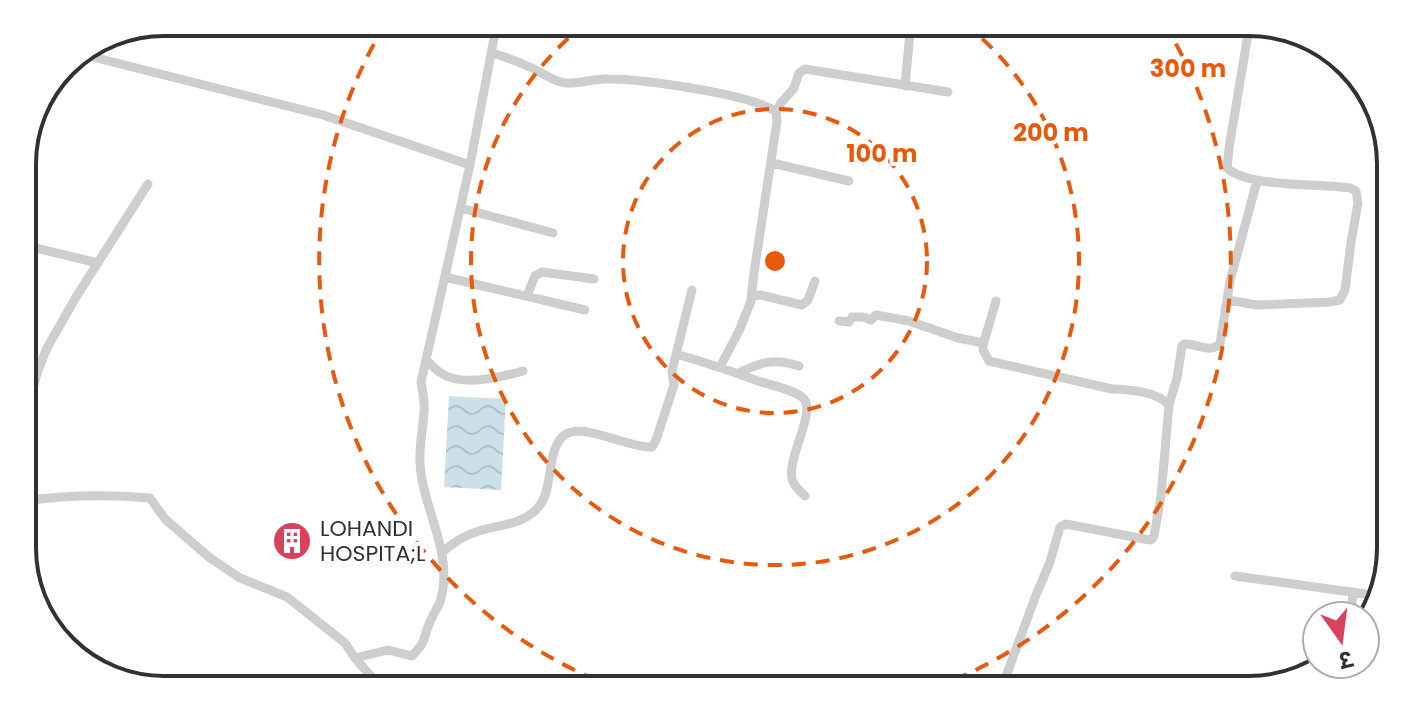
<svg xmlns="http://www.w3.org/2000/svg" width="1413" height="712" viewBox="0 0 1413 712" font-family="Poppins,'Noto Sans Devanagari',sans-serif">
<style>
.water{fill:url(#water-waves)}
.lines{fill:none;stroke-linecap:round;stroke-linejoin:round}
.street{stroke:#cecece;stroke-width:9}
.ring{fill:none;stroke:#e8590c;stroke-width:4;stroke-dasharray:14 10}
.labels{text-anchor:middle;stroke-width:8;stroke-linejoin:round;paint-order:stroke}
.poi-label{font-size:22px;fill:#313131;stroke:#fff;text-anchor:start}
.rim{fill:none;stroke:#313131;stroke-width:4}
.centre{fill:#e8590c;stroke:#fff;stroke-width:4}
.ring-label{font-size:24px;text-anchor:middle;font-weight:bold;fill:#e8590c;stroke:#fff;stroke-width:8;stroke-linejoin:round;paint-order:stroke}
</style>
<defs>
<pattern id="water-waves" width="16" height="10" patternUnits="userSpaceOnUse" patternTransform="scale(2)"><rect width="16" height="10" fill="#cbe0e8"/><path d="M0 5q4-4 8 0t8 0" fill="none" stroke="#afc1c7"/></pattern>
</defs>
<rect width="100%" height="100%" fill="#fff"/>
<path class="water" d="M449,396L506,399L501,490L444,487Z"/>
<g class="lines">
<path class="street" d="M492,53C506,57 519,62 532,68C543,73 554,82 566,83C580,84 594,78 608,79C641,79 752,94 776,112L777,121L754,273L751,299
M81,54L323,115L470,165
M905,86L911,22
M776,112L781,103L794,88L799,73L805,69L948,92
M772,163L849,181
M461,208L553,233
M23,245L98,263
M445,277L585,310
M527,296L535,276L542,272L594,279
M1228,300L1257,305L1330,302L1340,300L1345,290L1351,242L1358,203L1356,191L1350,188C1320,183 1248,188 1227,168L1229,148L1250,22
M996,301L983,345V350L989,361L1112,389C1130,390 1157,391 1169,405L1161,496L1154,536L1151,540L1144,539L1066,524L1060,527L1050,562L1036,595L1001,690
M839,321L849,322L852,317H863L871,320L876,315L909,321L958,338L984,343
M676,354C704,362 731,371 758,381C770,385 796,390 804,399C816,414 784,463 793,482C796,488 801,492 805,496
M426,360C431,364 436,370 441,373C460,387 502,377 523,371
M720,367L739,331L753,296L760,295L802,305L808,300L815,281
M738,373C762,362 773,358 799,366
M1169,405L1177,378L1182,346L1184,344C1197,343 1209,354 1220,344L1230,281L1257,181
M23,426L38,370L47,348L76,297L148,184
M23,501C66,495 107,494 150,498L165,519L210,558L240,578L287,597L345,643L355,658L383,690
M442,552C454,543 464,535 479,531C499,525 527,524 540,505C554,487 546,442 568,433C589,425 628,448 652,447L656,440L674,385L672,371L692,290
M1235,576L1380,596
M1351,616L1353,592
M355,658L388,650L412,656C427,640 422,642 429,624C432,616 437,609 440,602C455,553 422,509 420,462C419,445 423,429 424,412C425,402 423,392 421,382L470,165L497,22
M932,690H947"/>
</g>
<g class="ring">
<circle cx="775" cy="261" r="152"/>
<path d="M964 23A304 304 0 1 1 586 23"/>
<path d="M619 689A456 456 0 0 1 386 23M1164 23A456 456 0 0 1 931 689"/>
</g>
<defs>
<symbol id="building-disc" viewBox="-11 -11 22 22"><circle r="9.5" fill="#d9415c" stroke="#fff"/><path d="M-4-6H4V6H1V3H-1V6H-4ZM-2.5-4.3h1.7v1.8h-1.7ZM.8-4.3h1.7v1.8H.8ZM-2.5-1h1.7V.8h-1.7ZM.8-1h1.7V.8H.8Z" fill="#fff"/></symbol>
</defs>
<g fill-rule="evenodd">
<use href="#building-disc" x="270" y="519" width="44" height="44"/>
</g>
<g class="labels">
<g class="poi-label">
<text x="320" y="536">LOHANDI<tspan x="320" dy="25">HOSPITA;L</tspan></text>
</g>
</g>
<path d="M0 0H1413V712H0ZM164 36H1249A128 128 0 0 1 1377 164V548A128 128 0 0 1 1249 676H164A128 128 0 0 1 36 548V164A128 128 0 0 1 164 36Z" fill="#fff" fill-rule="evenodd"/>
<path class="rim" d="M164 36H1249A128 128 0 0 1 1377 164V548A128 128 0 0 1 1249 676H164A128 128 0 0 1 36 548V164A128 128 0 0 1 164 36Z"/>
<circle cx="775" cy="261" r="12" class="centre"/>
<g class="ring-label">
<text x="1188" y="77">300 m</text>
<text x="1051" y="141">200 m</text>
<text x="882" y="162">100 m</text>
</g>
<g transform="translate(1341 640) rotate(166)"><circle r="38" fill="#ffffff" stroke="#adadad" stroke-width="2"/>
<path d="M0-6L14 30L0 20L-14 30Z" fill="#d9415c"/>
<text y="-12" font-size="22" font-weight="bold" text-anchor="middle" fill="#313131">उ</text>
</g>
</svg>
